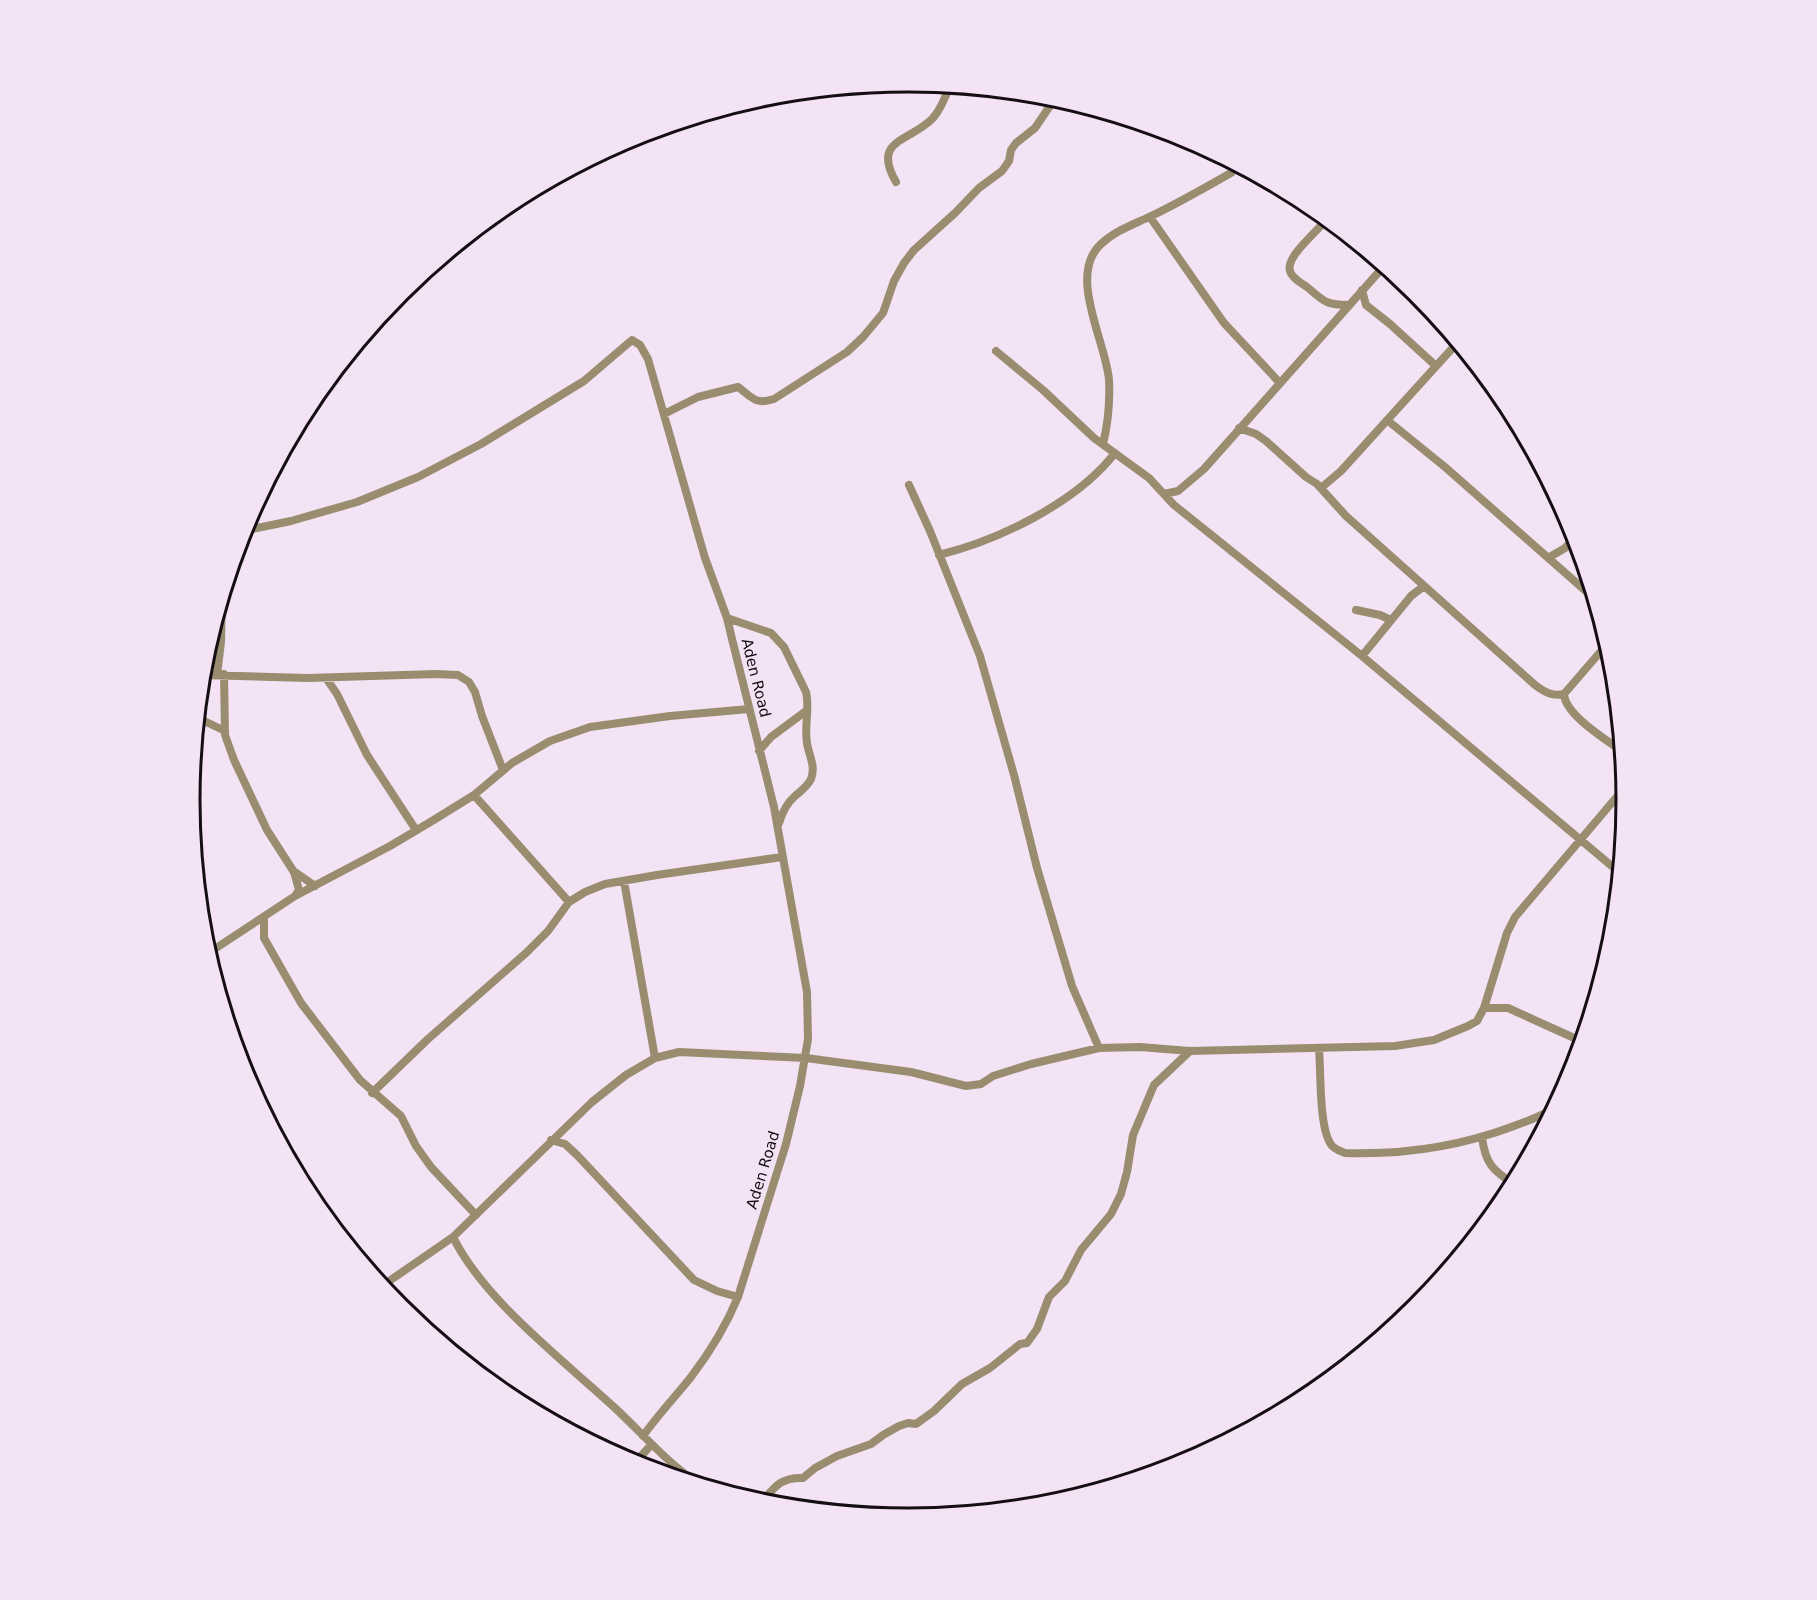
<svg xmlns="http://www.w3.org/2000/svg" width="1817" height="1600" viewBox="0 0 1817 1600" font-family="'DejaVu Sans',sans-serif">
<style>
.lines{fill:none;stroke-linecap:round;stroke-linejoin:round}
.minor{stroke:#998d70;stroke-width:8}
.labels{text-anchor:middle;stroke-width:4.5;stroke-linejoin:round;paint-order:stroke}
.street-label{font-size:15px;fill:#150f15;stroke:#f3e3f4}
.rim{fill:none;stroke:#150f15;stroke-width:3}
</style>
<rect width="100%" height="100%" fill="#f3e3f4"/>
<g class="lines">
<path class="minor" d="M1017,92L1043,99L1055,97
M896,182C871,139 910,142 933,118C941,109 946,96 950,85
M1150,217L1224,323L1279,382
M1327,218C1320,230 1285,256 1290,271C1292,278 1301,283 1307,287C1324,301 1325,305 1348,305
M1362,290L1366,305L1390,324L1436,366
M996,351L1043,390L1094,438L1149,478L1174,505L1362,656L1620,873
M664,414L698,397L738,387C753,398 755,405 774,399L847,352L863,337L883,313L894,281L904,263L914,250L955,213L979,188L1002,171L1009,161L1011,150L1016,143L1035,128L1056,97
M1387,420L1445,467L1596,600
M1239,428L1256,434L1266,441L1306,477L1317,484L1346,516L1535,685C1545,692 1552,697 1564,694
M1103,444C1108,424 1110,402 1109,380C1106,342 1067,275 1101,244C1115,231 1132,225 1149,217C1177,204 1204,188 1231,173L1238,165
M909,485L930,531L980,656L1014,775L1037,868L1072,986L1099,1048
M1321,488L1341,471L1458,342
M1164,494L1178,491L1204,469L1385,265
M242,531L291,521L357,502L418,477L481,444L584,381L632,340L640,345L648,359L705,558L727,618L732,639L774,807L807,992L808,1039L800,1086L786,1144L738,1297C726,1326 710,1352 691,1377C675,1397 658,1415 643,1436
M939,555C999,540 1076,503 1115,453
M1548,558L1565,548L1576,536
M1356,610L1380,615L1391,620
M727,618L771,633L784,647L806,692C810,708 804,726 807,743C809,756 816,766 811,779C807,787 802,790 795,796C787,803 782,813 779,823
M1608,643L1564,694C1565,715 1607,740 1623,752
M1362,656L1411,596L1424,586
M224,674L225,735L234,760L267,830L294,872L299,890L295,896
M202,675L308,678L436,674L458,675L469,682L475,692L482,716L503,770
M217,675L221,642L222,598
M326,678L337,694L367,755L416,830
M198,718L225,731
M759,751L771,737L806,711
M474,795L569,902
M295,872L315,886
M624,881L655,1058
M264,917V938L301,1003L360,1080L401,1116L416,1146L431,1167L476,1215
M207,954L295,896L390,846L432,821L474,795L512,763L550,741L590,727L670,716L749,709
M1484,1008H1508L1583,1042
M1319,1049C1321,1072 1319,1125 1330,1143C1333,1149 1340,1151 1345,1153C1403,1155 1461,1146 1514,1126C1529,1120 1544,1116 1556,1106
M372,1093L428,1039L526,953L548,931L569,902L585,892L605,884L657,875L782,857
M1482,1137C1485,1163 1493,1171 1514,1184
M551,1140L565,1144L577,1155L694,1280L717,1291L738,1297
M453,1237C484,1300 563,1360 615,1408C643,1434 667,1463 699,1484
M382,1286L453,1237L592,1102L626,1075L655,1058L679,1052L806,1058L911,1072L966,1086L981,1084L993,1076L1031,1064L1099,1048L1140,1047L1190,1051L1395,1046L1434,1040L1468,1026L1477,1021L1484,1008L1507,933L1515,917L1626,786
M634,1464L651,1445
M761,1503C774,1488 780,1477 803,1478L815,1468L837,1456L871,1444L883,1435L899,1426L908,1423L916,1424L934,1411L962,1384L990,1368L1020,1344L1027,1343L1037,1329L1049,1297L1065,1281L1081,1250L1111,1214L1121,1194L1127,1172L1133,1135L1154,1085L1190,1051"/>
</g>
<g class="labels">
<g class="street-label">
<text transform="translate(756 678) rotate(76)" y="5">Aden Road</text>
<text transform="translate(763 1170) rotate(-73)" y="5">Aden Road</text>
</g>
</g>
<path d="M0 0H1817V1600H0ZM200 800a708 708 0 1 1 1416 0a708 708 0 1 1-1416 0Z" fill="#f3e3f4" fill-rule="evenodd"/>
<path class="rim" d="M200 800a708 708 0 1 1 1416 0a708 708 0 1 1-1416 0Z"/>
</svg>
